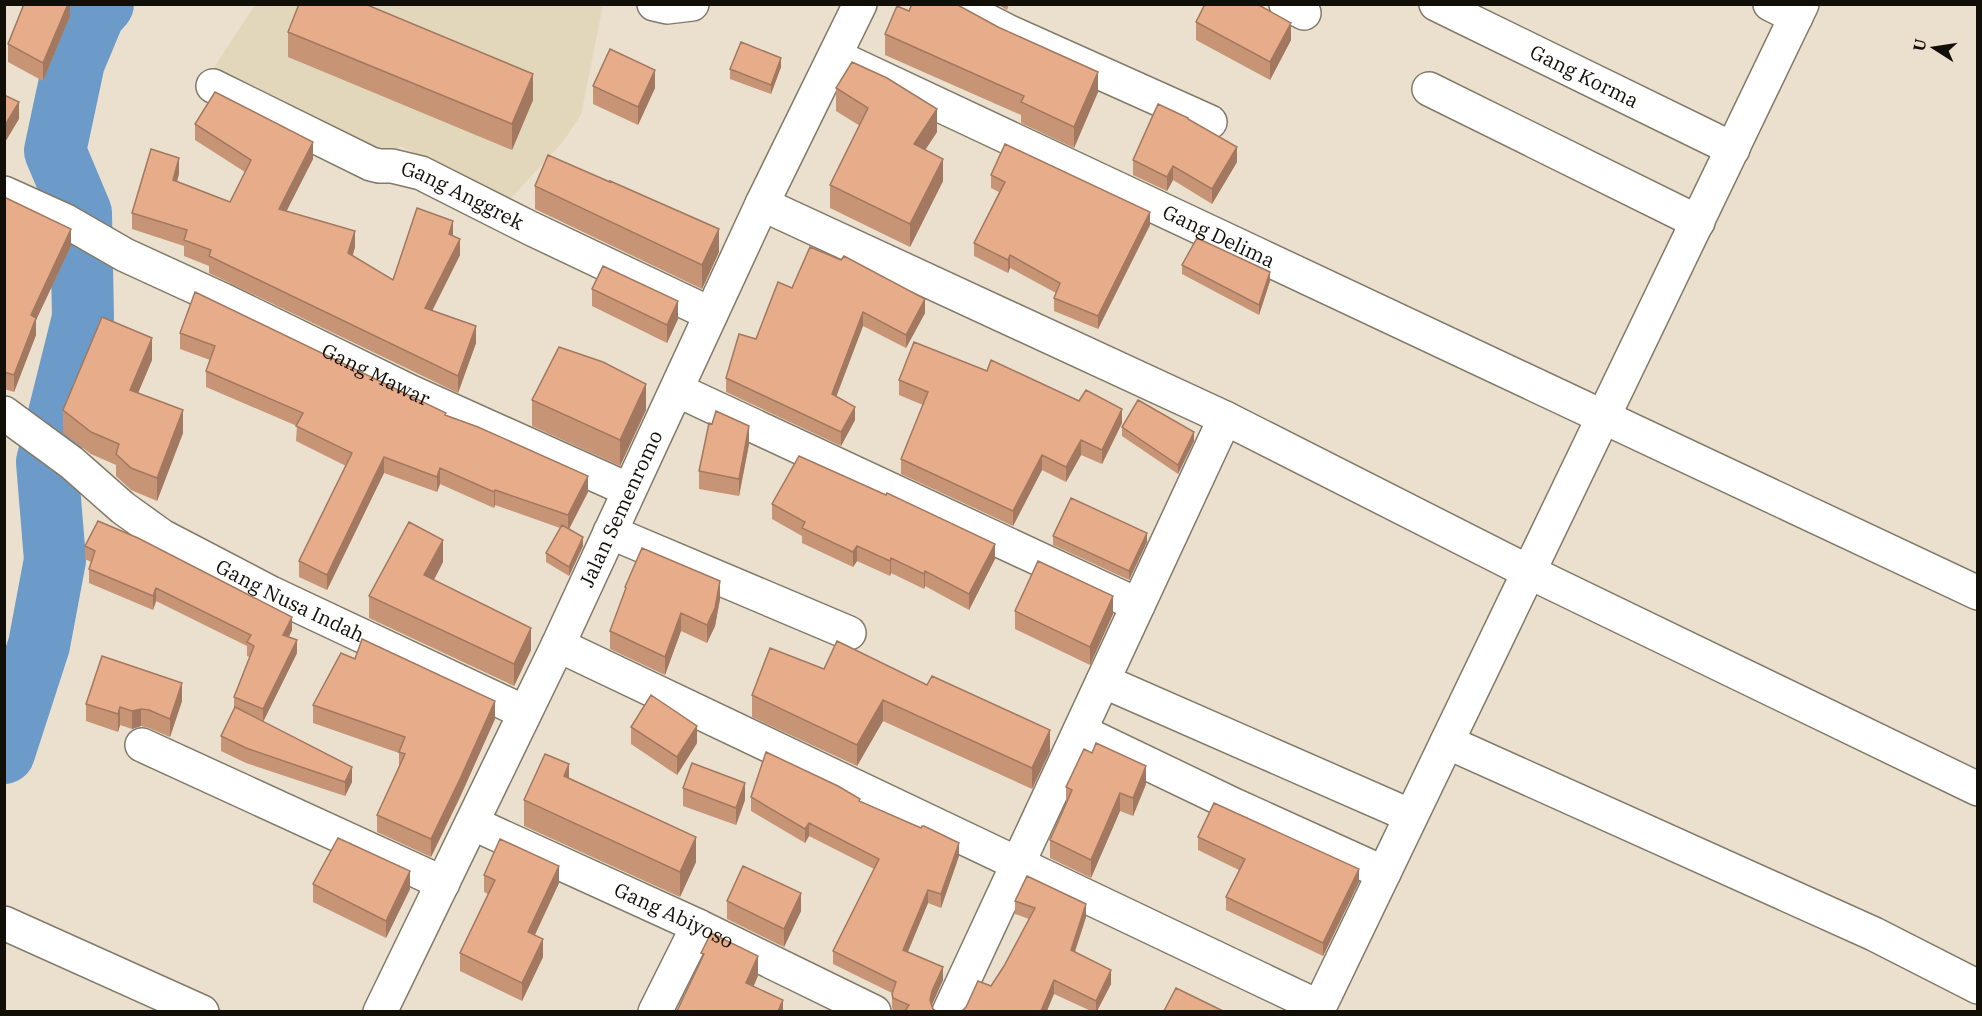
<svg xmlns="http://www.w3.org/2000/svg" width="1982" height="1016" viewBox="0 0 1982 1016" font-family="'IBM Plex Serif',serif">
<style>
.built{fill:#e2d6bb}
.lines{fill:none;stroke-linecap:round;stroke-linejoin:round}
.river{stroke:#6d9bc9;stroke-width:62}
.minor-casing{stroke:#827a68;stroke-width:36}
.minor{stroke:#fff;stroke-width:33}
.wall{fill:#c79476}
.shaded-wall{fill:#a27860}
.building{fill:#e7ac89;stroke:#a27860;stroke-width:1.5}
.labels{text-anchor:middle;stroke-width:4.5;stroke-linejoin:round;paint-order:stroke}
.street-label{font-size:20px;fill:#120f08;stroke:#eae0cd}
</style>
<rect width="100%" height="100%" fill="#eae0cd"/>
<path class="built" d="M255,5H603L581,115L562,143L509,200L400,146L384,164L211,72Z"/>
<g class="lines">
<path class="river" d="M4,753L39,645L55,560L47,462L83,318L81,213L55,151L74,62L94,14L103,4"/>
<defs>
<g id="minor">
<path d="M654,4L667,7L692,4"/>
<path d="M955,4L1007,31L1210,122"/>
<path d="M1286,4L1304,13"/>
<path id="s1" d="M1436,4L1733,149"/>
<path d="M1770,4L1796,17"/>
<path id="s2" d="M835,56L1978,593"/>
<path id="s3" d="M213,86L371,164L379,166H392L421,173L530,228L711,314"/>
<path d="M1429,89L1698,222"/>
<path id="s4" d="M4,193L66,221L125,255L223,300L411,392L629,490"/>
<path d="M762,204L1225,418L1529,572L1978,789"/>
<path d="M677,390L1138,605"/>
<path id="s5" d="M4,413L72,463L123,508L162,536L271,593L524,712"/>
<path d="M610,532L849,633"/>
<path d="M558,645L1319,1007"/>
<path d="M1103,681L1411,816"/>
<path d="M1080,731L1232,804L1384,873"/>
<path d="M1447,742L1874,934L1978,987"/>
<path d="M142,745L443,883"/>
<path id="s6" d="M472,823L698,926L874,1012"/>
<path d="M4,923L202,1012"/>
<path id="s7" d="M380,1012L558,645L762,204L860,4"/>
<path d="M655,1012L698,926"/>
<path d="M949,1012L1225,418"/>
<path d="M1317,1012L1802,4"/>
</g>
</defs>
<use href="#minor" class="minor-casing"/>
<use href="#minor" class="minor"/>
</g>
<path class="wall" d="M70,4V16L43,81L8,62V44Z
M997,4H1009L1007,10Z
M909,11L1098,92L1074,148L1021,123V115L885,55V34Z
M1196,22L1291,40L1270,80L1196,40Z
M288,32L533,100L512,150L288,57Z
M781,67L771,94L730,79V69Z
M593,86L655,88L638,125L593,104Z
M836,88L937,132L925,150L943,181L910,247L830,208V185L860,126L836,111Z
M1188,120L1237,162L1212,204L1173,180L1167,191L1133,175V160Z
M195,124L313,159L286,211L355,247L353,255L393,280L453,236L460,255L432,311L476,343L458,393L209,273V266L184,256V246L132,229V213L179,174L177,181L230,202L245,172L195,140Z
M991,175L1150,225L1098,329L1054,311V298L1056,293L1010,268L1008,273L974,256V243L999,192L991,188Z
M610,182L719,252L702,289L535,209V186Z
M4,198L71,246L36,320V335L14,392L4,389Z
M1182,265L1270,281L1259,315L1182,274Z
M792,288L925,313L906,348L863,326L836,396L855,420L841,446L726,392V378Z
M592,289L678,319L667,343L592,306Z
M180,333L446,416L588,492L569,529L583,546L569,576L546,562V553L560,528L495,505L494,508L440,484L437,492L384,473L327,590L299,577V561L346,466L296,441L297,426L206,387V371L210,360L180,349Z
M152,360L138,393L183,433L157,501L131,490L116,476V465L91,454L63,433V410Z
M987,371L1122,423L1102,464L1081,455L1066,482L1042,470L1013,526L901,474V459L923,405L899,395V380Z
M532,400L646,410L620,466L532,426Z
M1122,427L1194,441L1178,474L1122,436Z
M749,444L739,496L699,489V471Z
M772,504L995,559L969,610L925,586L924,589L891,573L890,576L857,561L853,567L802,543V536L772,519Z
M1053,536L1147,542L1129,580L1053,545Z
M85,546L292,630L289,637L297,653L263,722L352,782L345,796L246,763L221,751V736L234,710V697L250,657L247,656V646L156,601L153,610L89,583V569L91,562L85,559Z
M443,562L434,580L531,650L514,686L369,618V596Z
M625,587L720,599L715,626L707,643L681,631L665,675L610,649V631L625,592Z
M1015,611L1113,614L1090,665L1015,629Z
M824,669L1050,751L1032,789L883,721L857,766L752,717V695Z
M182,701L170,737L149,728L141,726L132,729L120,725L118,732L86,721V704Z
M313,705L495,719L460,797L431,857L377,832V815L399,767V753L313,723Z
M631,727L697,743L677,775L631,744Z
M1146,784L1133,816L1120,811L1091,878L1050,858V840L1066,804V787Z
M683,788L745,800L736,825L683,806Z
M751,797L860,802L959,856L941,908L928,903L908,952L943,980L932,1005L933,1009L936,1011H893L892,1007V993L833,964V951L874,869L809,836L805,843L751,811Z
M524,800L696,862L680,897L524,826Z
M1198,837L1359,882L1323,956L1226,910V897L1239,870L1198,850Z
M484,875L559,883L535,935L543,957L522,1001L460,971V953L488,894L484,892Z
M313,884L410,889L386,938L313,902Z
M727,901L801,911L784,947L727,919Z
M1015,901L1086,917L1075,952L1111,984L1097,1011H1091L1054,994L991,986L1004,966L1029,919L1015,914Z"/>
<path class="shaded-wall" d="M68,4H70V16L43,81V63Z
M1291,23V40L1270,80V62Z
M781,58V67L771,94V85Z
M655,70V88L638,125V107Z
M1098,72V92L1074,148V127Z
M533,74V100L512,150V124Z
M19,102V119L4,144V127Z
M937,109V132L914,167V144Z
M313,142V159L279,226V209Z
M1237,147V162L1212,204V189Z
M179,158V174L173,196V180Z
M943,159V181L910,247V224Z
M1173,166V180L1167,191V177Z
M1150,212V225L1098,329V316Z
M453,221V237L449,234Z
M71,229V246L36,320V335L14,392V375L31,315Z
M719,229V252L702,289V265Z
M355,231V247L348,269V253Z
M460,239V255L425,325V308Z
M1010,255V268L1008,273V260Z
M1270,272V281L1259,315V305Z
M925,299V313L906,348V335Z
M678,301V319L667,343V325Z
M863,312V326L832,408V394Z
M476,326V343L458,393V376Z
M152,338V360L130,412V390Z
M646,384V410L620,466V440Z
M855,407V420L841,446V432Z
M1122,409V423L1102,464V450Z
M183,410V433L157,501V478Z
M749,426V444L739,496V479Z
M1194,432V441L1178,474V465Z
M1081,440V455L1066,482V467Z
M1042,455V470L1013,526V511Z
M384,457V473L327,590V575Z
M440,468V484L437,492V477Z
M588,476V492L568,531V515Z
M495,490V505L494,508V492Z
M1147,533V542L1129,580V571Z
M583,537V546L569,576V567Z
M443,540V562L424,598V575Z
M995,544V559L969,610V594Z
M857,546V561L853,567V552Z
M891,558V573L890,576V561Z
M925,571V586L924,589V574Z
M720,581V599L715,626L707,643V625Z
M156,588V601L153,610V596Z
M1113,596V614L1090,665V647Z
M681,613V631L665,675V657Z
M292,617V630L283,648V635Z
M531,628V650L514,686V664Z
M297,640V653L263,722V709Z
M182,683V701L170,737V719Z
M883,700V721L857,766V745Z
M495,701V719L460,797L431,857V839Z
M120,707V725L118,732V714Z
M141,709V726L132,729V711Z
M697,726V743L677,775V757Z
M1050,730V751L1032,789V768Z
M569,764V790L564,776Z
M1146,766V784L1133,816V798Z
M352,767V782L345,796V782Z
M745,783V800L736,825V808Z
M1120,793V811L1091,878V860Z
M809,823V836L805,843V829Z
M696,837V862L680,897V872Z
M959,843V856L941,908V894Z
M559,866V883L528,949V932Z
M1359,869V882L1323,956V943Z
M410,871V889L386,938V921Z
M928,890V903L903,963V950Z
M801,893V911L784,947V929Z
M1086,904V917L1071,963V950Z
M543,939V957L522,1001V983Z
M758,956V976L746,1004V983Z
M943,967V980L932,1004L930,1000L932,991Z
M1111,970V984L1097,1011H1096V1001Z
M1054,980V994L1047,1011H1041Z
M783,1000V1011H778Z"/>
<path class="building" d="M24,4H68L43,63L8,44Z
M299,4H365L533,74L512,124L288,32Z
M912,4H956L998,27L1098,72L1074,127L1021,102L1024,96L885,34L897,6L909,11Z
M1205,4H1257L1291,23L1270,62L1196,22Z
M741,42L781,58L771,85L730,69Z
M610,49L655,70L638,107L593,86Z
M852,62L887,78L937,109L914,144L943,159L910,224L830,185L868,108L836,88Z
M215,92L313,142L279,209L355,231L348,253L393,280L417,208L453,221L449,234L460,239L425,308L476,326L458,376L209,256L211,250L184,240L187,230L132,213L151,149L179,158L173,180L230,202L251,160L195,124Z
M4,95L19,102L4,127Z
M1158,104L1188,118V119L1237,147L1212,189L1173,166L1167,177L1133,160Z
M1005,144L1150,212L1098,316L1054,298L1060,283L1010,255L1008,260L974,243L1005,182L991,175Z
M548,155L610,182V181L719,229L702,265L535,186Z
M4,197L71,229L31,315L36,318L14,375L4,372Z
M1197,238L1270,272L1259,305L1182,265Z
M810,247L841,260L844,256L925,299L906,335L863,312L832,394L855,407L841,432L726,378L739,334L756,339L778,282L792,288Z
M603,266L678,301L667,325L592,289Z
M195,292L446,413L445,415L478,427L588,476L568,515L495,490L494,492L440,468L437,477L384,457L327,575L299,561L352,453L296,426L303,413L206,371L215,346L180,333Z
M102,317L152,338L130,390L183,410L157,478L131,468L116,454L119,444L91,432L63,410Z
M914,342L987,371L991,360L1079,401L1086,390L1122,409L1102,450L1081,440L1066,467L1042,455L1013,511L901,459L928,392L899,380Z
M559,347L603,362L646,384L620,440L532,400Z
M1138,400L1194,432L1178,465L1122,427Z
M716,411L749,426L739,479L699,471L709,423L712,424Z
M799,456L886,495L887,493L995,544L969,594L925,571L924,574L891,558L890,561L857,546L853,552L802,528L805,522L772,504Z
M1071,498L1147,533L1129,571L1053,536Z
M98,521L138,538L292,617L283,635L297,640L263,709L234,697L254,646L247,642L251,635L156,588L153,596L89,569L95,551L85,546Z
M409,522L443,540L424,575L531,628L514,664L369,596Z
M562,525L583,537L569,567L546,553Z
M642,548L720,581L715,608L707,625L681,613L665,657L610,631L626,588L625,587Z
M1038,561L1113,596L1090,647L1015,611Z
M362,639L495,701L460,779L431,839L377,815L405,754L399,752L405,737L313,705L341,653L355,659Z
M837,641L927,685L932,676L1050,730L1032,768L883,700L857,745L752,695L770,648L824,669Z
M102,656L182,683L170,719L149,710L141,709L132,711L120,707L118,714L86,704Z
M651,695L697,726L677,757L631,727Z
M235,707L352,767L345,782L246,748L221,736Z
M1096,743L1146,766L1133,798L1120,793L1091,860L1050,840L1072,790L1066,787L1084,749L1092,753Z
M766,752L838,786L860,799L859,801L921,828L922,826H924L959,843L941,894L928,890L903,950L943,967L932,991L930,1000L933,1009L936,1011H905L909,1005L893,998L892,994L896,982L833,951L879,859L809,823L805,829L751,797Z
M545,754L569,764L564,776L696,837L680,872L524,800Z
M692,763L745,783L736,808L683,788Z
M1214,803L1359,869L1323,943L1226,897L1245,859L1198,837Z
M338,838L410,871L386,921L313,884Z
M500,839L559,866L528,932L543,939L522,983L460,953L495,880L484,875Z
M743,866L801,893L784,929L727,901Z
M1027,876L1086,904L1071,950L1111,970L1096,1001L1054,980L1041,1011H962L966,1007L978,981L991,986L1004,966L1035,908L1015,901Z
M711,933L758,956L746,983L783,1000L778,1011H677L704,954L701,953Z
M1176,988L1223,1011H1164Z"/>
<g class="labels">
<g class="street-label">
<text dy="7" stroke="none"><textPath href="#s1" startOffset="165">Gang Korma</textPath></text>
<text dy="7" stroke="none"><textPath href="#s3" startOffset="274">Gang Anggrek</textPath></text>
<text dy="7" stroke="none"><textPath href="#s2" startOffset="424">Gang Delima</textPath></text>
<text dy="7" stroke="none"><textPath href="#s4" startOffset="414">Gang Mawar</textPath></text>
<text dy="7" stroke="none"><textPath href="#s7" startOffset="558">Jalan Semenromo</textPath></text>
<text dy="7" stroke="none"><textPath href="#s5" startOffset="344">Gang Nusa Indah</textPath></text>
<text dy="7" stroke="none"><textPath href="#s6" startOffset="222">Gang Abiyoso</textPath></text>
</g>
</g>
<rect width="1982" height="1016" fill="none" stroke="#120f08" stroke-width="12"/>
<g transform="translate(1934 48) rotate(282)" stroke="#eae0cd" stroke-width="4.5" paint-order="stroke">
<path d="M0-4.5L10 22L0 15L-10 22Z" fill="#120f08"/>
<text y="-9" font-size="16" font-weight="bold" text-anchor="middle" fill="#120f08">U</text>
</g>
</svg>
